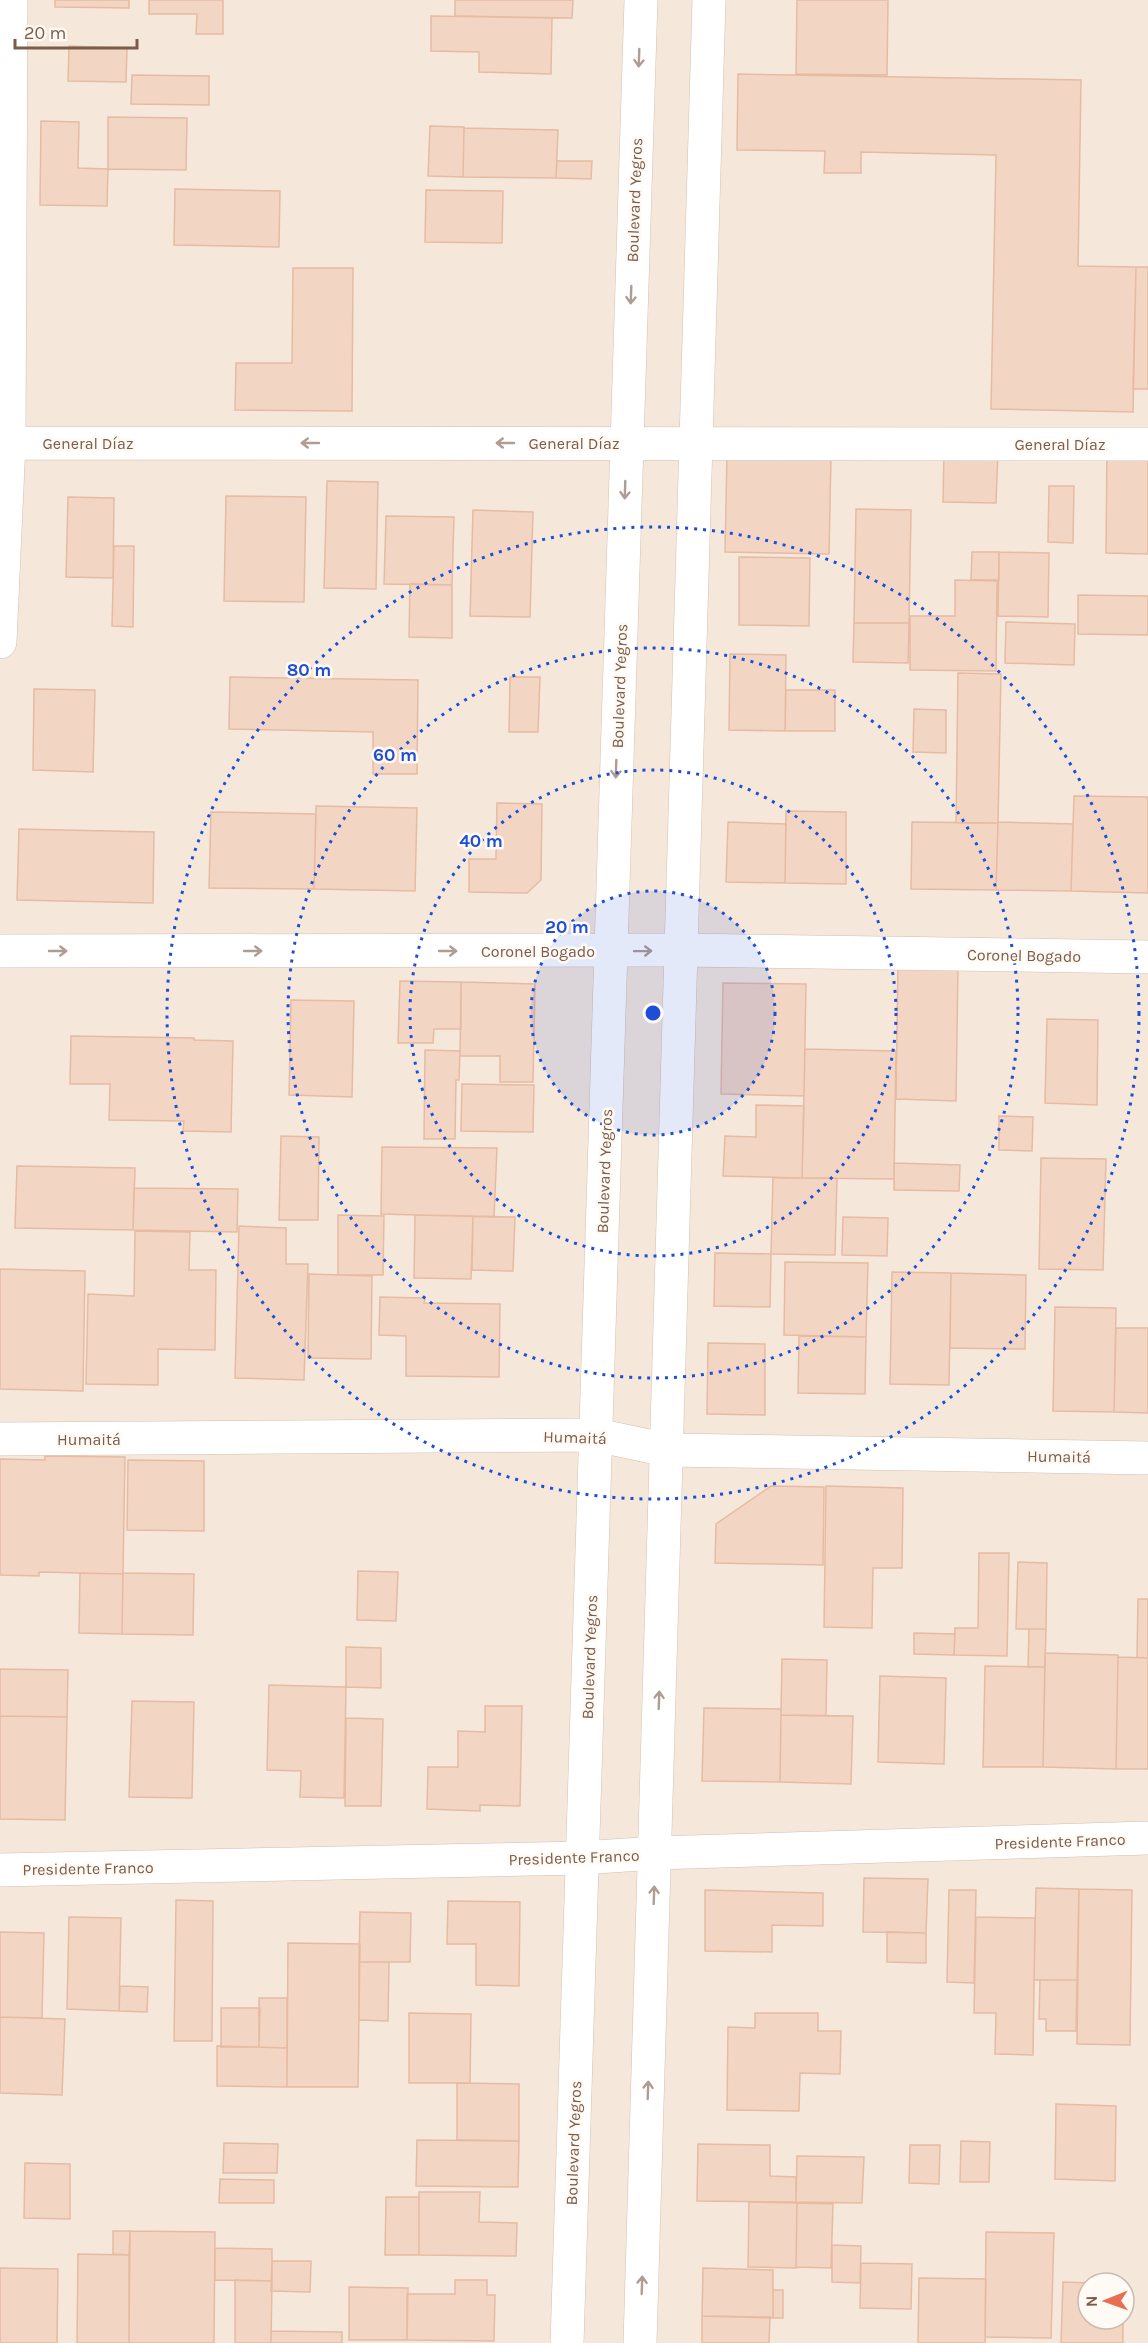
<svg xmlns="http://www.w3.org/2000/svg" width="1148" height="2343" viewBox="0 0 1148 2343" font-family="Karla,sans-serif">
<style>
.residential{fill:#f5e8da;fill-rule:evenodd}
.building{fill:#f3d5c3;stroke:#e6bba3;stroke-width:1.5}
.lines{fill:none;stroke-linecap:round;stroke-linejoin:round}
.minor-casing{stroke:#d1beb0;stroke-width:34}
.secondary-casing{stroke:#d6c0b0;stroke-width:34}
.minor{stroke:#fff;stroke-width:33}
.secondary{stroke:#fff;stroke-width:33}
.oneway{stroke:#af9d94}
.ring{fill:none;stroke:#1d4ed8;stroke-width:3;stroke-dasharray:3 6}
.labels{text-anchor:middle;stroke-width:5;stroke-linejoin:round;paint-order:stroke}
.street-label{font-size:16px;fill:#7a5c4d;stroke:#fffaf3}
.centre{fill:#1d4ed8;stroke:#fffaf3;stroke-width:3}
.ring-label{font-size:18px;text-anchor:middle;font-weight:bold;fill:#1d4ed8;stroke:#fffaf3;stroke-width:5;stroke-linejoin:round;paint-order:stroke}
</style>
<rect width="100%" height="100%" fill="#fdf6ec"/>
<path class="residential" d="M0,0H1148V2343H0ZM1088,2283H1124V2319H1088Z"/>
<path class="building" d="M55,0H129V8L55,7Z
M149,0H223V34H196L197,14H149Z
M455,0H573L572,18L455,16Z
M797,0H888L887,75L796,74Z
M431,16L552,18L551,74L479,72V52L431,51Z
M69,46L127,48L126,82L68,81Z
M738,74L1081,80L1078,266L1136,267L1133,412L991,409L996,155L861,152V173H824L825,151L737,150Z
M132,75L209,76V105L131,104Z
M108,117L187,118L186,170L108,169Z
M41,121L79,122L78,168L108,169L107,206L40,205Z
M430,126L464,127L463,177L428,176Z
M464,128L558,130L556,178L463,177Z
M557,161H592L591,179L556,178Z
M175,189L280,191L279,247L174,245Z
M426,190L503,191L502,243L425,242Z
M1136,267H1148V389H1133Z
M293,268H353L352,411L235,410L236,363H292Z
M1107,446L1148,447V554L1106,553Z
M944,449L998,451L996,503L943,502Z
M727,454L831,456L829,554L725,552Z
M327,481L378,482L376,589L324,588Z
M1049,486H1074L1073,543L1048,542Z
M226,496L306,497L304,602L224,601Z
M68,497L114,498L113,578L66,577Z
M856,509L911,510L909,623H854Z
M473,510L533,512L530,617L470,616Z
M386,516L454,517L452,585L384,584Z
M114,546H134L133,627L112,626Z
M972,552H999V580H971Z
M999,552L1049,553L1048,617L998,616Z
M739,557L810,558L809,626L739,625Z
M955,580L997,581L996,671L910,670V616H955Z
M410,584L452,585V638L409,637Z
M1078,595L1148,596V635L1078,634Z
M1006,622L1075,624L1074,665L1005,663Z
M854,623H909L908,663L853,662Z
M730,654L786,655L785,731L729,730Z
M958,673L1001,674L998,823H956Z
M230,677L418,680L417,774H373V732L229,729Z
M510,677H540L538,732H509Z
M34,689L95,690L93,772L33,770Z
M786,690H835V731H785Z
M914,709L946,710V753L913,752Z
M1074,796L1148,797V893L1071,891Z
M497,803L542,804L541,880L527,893L469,892V859H496Z
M316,806L417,808L415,891L314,889Z
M786,811L846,812V884L785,883Z
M211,812L316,814L314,889L209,888Z
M728,822L786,824L785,883L726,882Z
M912,822L998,823L996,890L911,889Z
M998,822L1073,824L1071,891L996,890Z
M19,829L154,832L153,903L17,900Z
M898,963L958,964L956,1101L896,1099Z
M400,981L461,982V1029H434L433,1043H398Z
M461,982L535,984L533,1082H500V1056H460Z
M723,983L806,984L804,1096L721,1094Z
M291,1000L354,1001L352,1097L289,1095Z
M1047,1019L1098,1020L1097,1105L1045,1103Z
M71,1036L194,1038V1040L233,1041L231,1132L183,1131L184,1121L109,1120L110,1084H70Z
M805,1049L896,1051L894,1179L802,1178Z
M425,1050L460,1051L459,1080H456L455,1139H424Z
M462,1084L534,1085L533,1132L461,1131Z
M756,1105L804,1106L802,1178L723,1176L725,1136L756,1137Z
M999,1116L1033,1117L1032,1151L999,1150Z
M281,1136L319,1137L318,1220H279Z
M382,1147L497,1148L494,1217L381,1214Z
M1041,1158L1106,1159L1103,1270L1039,1269Z
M894,1163L960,1165L959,1191L894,1190Z
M17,1166L135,1168L133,1230L15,1228Z
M773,1178H837L835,1255L771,1254Z
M134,1188L238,1189L237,1232L133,1230Z
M338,1215L384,1216L383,1275H338Z
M415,1215L473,1216L471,1279L414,1278Z
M473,1216L515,1217L513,1271L472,1270Z
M843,1217L888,1218L887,1256L842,1255Z
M239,1226L286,1228V1264H308L304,1380L235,1378Z
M135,1231L190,1232L189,1270H216L215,1350L158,1349V1385L86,1384L88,1294L134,1296Z
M715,1253L771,1254L770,1307L714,1306Z
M785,1262L868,1263L866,1337L784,1335Z
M0,1269L85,1271L83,1391L0,1389Z
M892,1272L951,1273L949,1385L890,1384Z
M951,1273L1026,1275L1025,1349L950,1348Z
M309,1274L372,1276L371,1359L308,1358Z
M380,1297L425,1298L424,1303L500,1304L499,1377L406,1376V1336L379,1335Z
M1055,1307L1116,1308L1114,1412L1053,1411Z
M1116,1328H1148V1413L1114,1412Z
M799,1336L866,1337L865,1394L798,1393Z
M708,1343L765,1344V1415L707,1414Z
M45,1456L125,1457L123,1574L39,1572V1576L0,1575V1459L45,1460Z
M128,1460L204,1461V1531L127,1530Z
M771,1486L824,1487L823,1565L715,1563L716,1524Z
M826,1486L903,1488L902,1568H873L872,1628L824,1627Z
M979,1553H1009L1007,1656L954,1655L955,1628H978Z
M1018,1562L1047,1563L1046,1629H1016Z
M358,1571L398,1572L396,1621L357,1620Z
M80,1573L123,1574L122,1634L79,1633Z
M123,1573L194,1574L193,1635L122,1634Z
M1138,1599H1148V1658H1137Z
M1029,1629H1046L1045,1667H1028Z
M914,1633L955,1634L954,1655L914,1654Z
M346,1647L381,1648V1688L346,1687Z
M1045,1653L1118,1655L1116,1769L1043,1767Z
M1118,1657L1148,1658V1769H1116Z
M782,1659L827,1660L826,1716L781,1715Z
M985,1666L1045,1667L1043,1767H983Z
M0,1669L68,1670L67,1717L0,1716Z
M880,1676L946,1678L944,1764L878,1762Z
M269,1685L346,1687L344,1798L300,1797L301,1771L267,1770Z
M132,1701L194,1702L192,1798L129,1797Z
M485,1706H522L520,1806L480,1805V1811L427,1809L428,1767H458V1731L485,1732Z
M704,1708L781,1709L780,1782L702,1781Z
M781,1715L853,1716L851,1784L780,1782Z
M0,1716L67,1717L65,1820L0,1819Z
M346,1718L383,1719L381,1806H345Z
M864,1878L928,1879L926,1933L863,1932Z
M1036,1888L1079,1889L1077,1980H1034Z
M1079,1889L1132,1890L1130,2045L1077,2044Z
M705,1890L823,1893V1926L772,1925V1952L705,1951Z
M949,1890H976L974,1983L947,1982Z
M176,1900L213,1901L212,2041H174Z
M448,1901L520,1902L519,1986L476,1985V1944H447Z
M360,1912L411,1913L410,1962H359Z
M69,1917L121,1918L119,2011L67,2009Z
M976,1917L1035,1918L1033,2055L995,2054L996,2013H974Z
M0,1932L44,1933L42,2018L0,2017Z
M887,1932L926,1933V1963L887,1962Z
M288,1943L360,1944L358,2087H287Z
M359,1962H389L388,2021L359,2020Z
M1040,1980H1077L1076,2031H1046V2019H1039Z
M120,1986L148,1987L147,2012L119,2011Z
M259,1998H287V2048L259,2047Z
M221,2008H260L259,2047H221Z
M409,2013L471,2014L470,2083H409Z
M755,2013H818V2031H841L840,2074L800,2073L799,2111L727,2110L728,2027L755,2028Z
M0,2017L65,2019L62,2095L0,2093Z
M217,2046L287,2048V2087L217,2086Z
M457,2083L519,2084V2141L457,2140Z
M1056,2104L1116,2106L1115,2181L1055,2179Z
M417,2140L519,2141L518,2187L416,2186Z
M961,2141L990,2142L989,2182H960Z
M224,2143L278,2144L277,2173H223Z
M698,2144L770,2145V2176L796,2177V2202L697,2201Z
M910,2145H940L939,2184L909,2183Z
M797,2156L864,2157L862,2203L796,2202Z
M25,2163L70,2164V2219L24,2218Z
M220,2179L274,2180V2203H219Z
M419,2192H480L479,2222L517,2223L516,2256L419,2255Z
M386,2197H419V2255H385Z
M749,2202L797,2203L796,2268L748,2267Z
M797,2203L833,2204L831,2268L796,2267Z
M113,2231H130L129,2255L113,2254Z
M130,2231L215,2232L214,2343H129Z
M986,2232L1054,2233L1051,2338L985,2337Z
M832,2245L861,2246L860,2283L832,2282Z
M215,2248L272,2249V2281L215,2280Z
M78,2254L129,2255V2343H77Z
M272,2261H311L310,2292L271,2291Z
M861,2263L912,2264L911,2309L860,2308Z
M0,2268L58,2269L57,2343H0Z
M703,2268L773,2270V2318L702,2316Z
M919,2278L986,2279L985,2343H918Z
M235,2280L272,2281L271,2343H235Z
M455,2280H487V2295H495L494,2341L407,2340V2294H455Z
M1063,2282L1093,2283H1088V2319H1123V2343H1061Z
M349,2287L408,2288L407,2340H349Z
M773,2290H783V2318H773Z
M702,2316L770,2317L769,2343H702Z
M271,2331L342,2332V2343H271Z"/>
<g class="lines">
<defs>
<path id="minor" d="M0,443L1148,444
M0,642L9,443L11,0
M0,951L682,950L1148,957
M0,1439L596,1435L667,1450L1148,1458
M0,1870L582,1858L655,1853L1148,1838"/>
<path id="secondary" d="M567,2343L641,0
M640,2343L709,0"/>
</defs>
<use href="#minor" class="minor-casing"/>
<use href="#secondary" class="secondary-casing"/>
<use href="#minor" class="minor"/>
<use href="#secondary" class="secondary"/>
</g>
<defs><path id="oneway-shaft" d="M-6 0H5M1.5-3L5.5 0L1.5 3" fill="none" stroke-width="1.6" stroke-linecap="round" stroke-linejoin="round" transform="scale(1.5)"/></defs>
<g class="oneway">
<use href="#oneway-shaft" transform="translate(639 58) rotate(92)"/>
<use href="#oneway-shaft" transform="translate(631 295) rotate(92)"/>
<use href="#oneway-shaft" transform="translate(310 443) rotate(180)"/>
<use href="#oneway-shaft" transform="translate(505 443) rotate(180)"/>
<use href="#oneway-shaft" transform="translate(625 490) rotate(92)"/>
<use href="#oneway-shaft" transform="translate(616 769) rotate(92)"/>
<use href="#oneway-shaft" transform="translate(58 951)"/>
<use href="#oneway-shaft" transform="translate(253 951)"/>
<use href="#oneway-shaft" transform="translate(448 951)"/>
<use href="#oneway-shaft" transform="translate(643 951) rotate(-1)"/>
<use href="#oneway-shaft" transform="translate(659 1700) rotate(-88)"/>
<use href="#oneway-shaft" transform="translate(654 1895) rotate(-88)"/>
<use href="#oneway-shaft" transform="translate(648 2090) rotate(-88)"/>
<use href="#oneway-shaft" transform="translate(642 2285) rotate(-88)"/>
</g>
<circle cx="653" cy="1013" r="122" fill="#1d4ed8" fill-opacity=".12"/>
<g class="ring">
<circle cx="653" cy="1013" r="122"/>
<circle cx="653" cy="1013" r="243"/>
<circle cx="653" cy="1013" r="365"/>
<circle cx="653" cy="1013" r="486"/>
</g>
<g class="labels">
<g class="street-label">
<text transform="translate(634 200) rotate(-88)" y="6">Boulevard Yegros</text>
<text x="88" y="449">General Díaz</text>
<text x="574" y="449">General Díaz</text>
<text x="1060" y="450">General Díaz</text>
<text transform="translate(619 686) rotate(-88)" y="6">Boulevard Yegros</text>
<text x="538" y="957">Coronel Bogado</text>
<text transform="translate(1024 955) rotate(1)" y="6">Coronel Bogado</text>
<text transform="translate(604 1171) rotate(-88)" y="6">Boulevard Yegros</text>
<text transform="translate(575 1437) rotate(2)" y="6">Humaitá</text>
<text x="89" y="1445">Humaitá</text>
<text transform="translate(1059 1456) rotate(1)" y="6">Humaitá</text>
<text transform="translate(589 1657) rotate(-88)" y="6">Boulevard Yegros</text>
<text transform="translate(1060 1841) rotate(-2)" y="6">Presidente Franco</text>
<text transform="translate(574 1857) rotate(-2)" y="6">Presidente Franco</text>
<text transform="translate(88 1868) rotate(-1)" y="6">Presidente Franco</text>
<text transform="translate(573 2143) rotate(-88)" y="6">Boulevard Yegros</text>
</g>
</g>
<circle cx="653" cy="1013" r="9" class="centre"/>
<g class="ring-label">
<text x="309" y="676">80 m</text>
<text x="395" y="761">60 m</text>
<text x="481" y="847">40 m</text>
<text x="567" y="933">20 m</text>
</g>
<g transform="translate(1106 2301) rotate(269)"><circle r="28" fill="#fffaf3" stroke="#cabbb1" stroke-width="1.5"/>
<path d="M0-4.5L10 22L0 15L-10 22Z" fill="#e76f51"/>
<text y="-9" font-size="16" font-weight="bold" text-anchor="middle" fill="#7a5c4d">N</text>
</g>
<path d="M15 39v9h122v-9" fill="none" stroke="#7a5c4d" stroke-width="3"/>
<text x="24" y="39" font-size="18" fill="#7a5c4d" stroke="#fffaf3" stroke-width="4.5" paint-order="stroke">20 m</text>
</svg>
